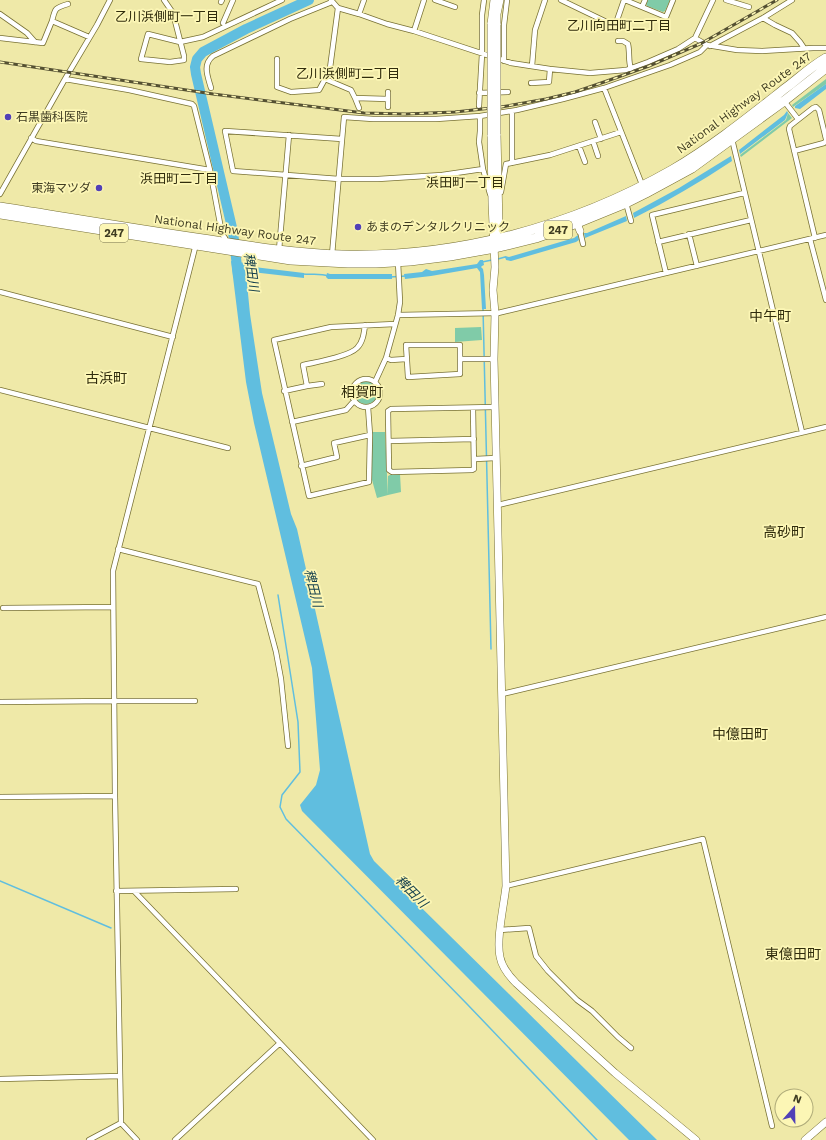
<svg xmlns="http://www.w3.org/2000/svg" width="826" height="1140" viewBox="0 0 826 1140" font-family="'Work Sans','Noto Sans JP',sans-serif">
<style>
.green{fill:#80cba8}
.water{fill:#60bedf}
.lines{fill:none;stroke-linecap:round;stroke-linejoin:round}
.stream{stroke:#60bedf;stroke-width:1.5}
.river{stroke:#60bedf;stroke-width:10}
.street-casing{stroke:#787134;stroke-width:6}
.secondary-casing{stroke:#787134;stroke-width:8}
.highway-casing{stroke:#787134;stroke-width:10}
.street{stroke:#fff;stroke-width:4.5}
.secondary{stroke:#fff;stroke-width:7}
.highway{stroke:#fff;stroke-width:9}
.rail-casing{stroke:#545032;stroke-width:3}
.rail{stroke:#fcf6b5;stroke-width:1.5;stroke-dasharray:4.5;stroke-linecap:butt}
.secondary-bridge-casing{stroke:#787134;stroke-width:8;stroke-linecap:butt}
.secondary-bridge{stroke:#fff;stroke-width:7}
.poi-dot{fill:#5140b7;stroke:#fcf6b5;stroke-width:1.5}
.labels{text-anchor:middle;stroke-width:3.5;stroke-linejoin:round;paint-order:stroke}
.shield{fill:#fcf6b5;stroke:#78744e;stroke-width:1}
.shield-label{font-size:11px;font-weight:bold;fill:#3f3c22}
.street-label{font-size:12px;fill:#3f3c22;stroke:#fcf6b5}
.poi-label{font-size:12px;fill:#3f3c22;stroke:#fcf6b5;text-anchor:start}
.neighbourhood-label{font-size:13px;fill:#312d0d;stroke:#fcf6b5}
.water-label{font-size:13px;font-style:italic;fill:#143f4d;stroke:#fcf6b5}
.quarter-label{font-size:14px;fill:#312d0d;stroke:#fcf6b5}
</style>
<rect width="100%" height="100%" fill="#efe9a8"/>
<path class="green" d="M648,0H670L665,11L663,12L647,6L646,4Z
M826,79V84L793,107L792,105Z
M788,113L792,118L741,157L740,155L786,120Z
M481,327L482,340L455,342V328Z
M354 392a12 12 0 1 1 24 0a12 12 0 1 1-24 0Z
M372,432H385L388,495L377,498L372,480Z
M400,474L401,492L388,495V476L390,475Z"/>
<path class="water" d="M826,84V89L800,109L795,108V106Z
M787,111L788,113L785,120L740,154L739,150L784,115Z
M731,156L732,161C700,182 668,201 634,218L633,213L679,188Z
M626,216L627,221L585,238L584,233H587Z
M578,235L579,240L576,242L511,261L506,260L505,256L509,257L574,238Z
M480,260H483L484,265L482,266L481,267L483,269L484,275L486,309H482L480,272L477,268L431,276L405,279L404,274L422,272L426,269L432,271L477,264Z
M231,261L245,263L250,314L262,393L291,514L297,529L370,854L374,861L657,1140H629L302,811L300,805L316,785L320,770L312,668L254,423L246,382Z
M253,266L254,267L304,273V278L251,272Z
M327,273L330,274H392V279H328L326,277Z"/>
<g class="lines">
<path class="stream" d="M498,259L505,257L507,258
M482,262L492,260
M303,274C311,275 321,273 328,276
M390,277L406,276
M483,308L491,649
M278,595L298,722L300,772L282,795L280,807L286,819L467,1004L597,1140
M0,881L111,928"/>
<path class="river" d="M238,275L233,232L196,74L195,67L197,59L203,52L246,29L309,0"/>
<defs>
<path id="street" d="M164,0L173,13L184,56V60L170,62L141,59L148,34L180,42L203,37L282,0
M331,0L338,8L359,14L387,24L414,31L511,63L550,69L590,73L626,70L648,62L678,49L695,38L713,0
M435,0L455,7
M561,0L615,26L624,0
M625,0L666,17L673,0
M726,0L749,7
M221,2L222,0
M642,7L645,0
M338,8L330,68L325,79L351,90L355,98L388,99V92
M0,14L27,33L35,42
M359,14L364,0
M763,18L775,25L792,33L800,42L804,48
M52,21C55,8 55,8 68,4
M223,23L233,0
M414,31L424,0
M0,38L43,43L52,21L89,37
M695,38L707,45L737,50L762,51L813,48H826
M618,41H623L628,44C630,53 628,61 631,69
M710,46L763,18L792,0
M277,59V87L291,92L319,90L325,79
M504,61V25L507,0
M532,66L535,30L545,0
M65,79L129,90L192,104L194,106L210,170
M531,83L549,82L550,69
M211,88C208,77 202,65 213,56L290,19L332,2
M604,88L643,187
M479,93L508,92
M355,98L359,108
M388,99V107
M784,101L798,119
M479,106L482,54V15L484,0
M512,111V163
M480,116V131L479,142L483,169L490,194
M595,122L601,139
M31,138L36,141L210,170L222,234L225,238V243
M342,139L225,131L233,171L339,179H378L442,175L483,169
M732,139L802,432
M593,141L598,156
M579,146L585,162
M794,151L824,143L826,141
M501,192L506,164L550,155L621,132
M0,194L65,79L97,25L110,0
M626,203L631,221
M580,231L583,244
M689,234L697,266
M815,238L789,129L790,126L813,108L816,107L819,110L826,139
M810,239L826,300
M658,242L751,220
M279,250L289,135
M332,255L344,117L373,119H436L480,116L517,110L563,99L604,88L670,65L700,52L707,45
M666,273L652,215L744,193
M0,292L173,337
M398,315L498,313L826,235
M406,345H460V374L408,377Z
M386,358L391,360L406,359
M460,359H494
M352 393a14 14 0 1 1 28 0a14 14 0 1 1-28 0Z
M375,382L386,358L398,315L400,302L398,262
M307,386L322,384
M0,390L228,448
M284,391L307,386L303,365C316,362 348,357 357,348C363,342 364,333 365,325
M368,407L370,435L369,482L309,496L274,340L331,327L395,324
M473,408L474,469L472,470L392,472L389,470L388,411L391,409L495,407
M292,422L346,410L354,401
M389,441L474,439
M475,459L496,458
M301,466L337,457L334,443L370,435
M498,505L826,427
M118,549L258,584L276,652L281,679L288,746
M3,608L113,607
M502,694L826,617
M0,702L114,701H195
M0,797L115,796
M506,886L703,839L772,1126
M116,891L236,889
M134,891L373,1140
M500,930L529,928L536,956L548,971L577,1000L592,1011L618,1037L631,1048
M0,1079L120,1076
M121,1123L137,1140
M89,1140L121,1123L115,796L113,571L196,244
M175,1140L280,1043"/>
<path id="secondary" d="M491,24L494,0
M497,25V14L500,0
M491,135L492,203L495,267L493,290L495,313L494,359L506,886C504,905 496,939 500,957C502,967 509,976 516,983L615,1073L696,1140
M577,223L580,231
M496,236L499,227L497,134
M805,1140L826,1122"/>
<path id="highway" d="M0,207C70,218 140,230 210,240C253,247 298,254 342,255C457,258 572,227 672,170C713,146 750,116 787,87C800,77 812,66 826,58
M0,214L291,260L348,263H376L410,261L450,256L495,248L536,238L577,223L626,203L646,193L692,168L784,101L826,68"/>
</defs>
<use href="#street" class="street-casing"/>
<use href="#secondary" class="secondary-casing"/>
<use href="#highway" class="highway-casing"/>
<use href="#street" class="street"/>
<use href="#secondary" class="secondary"/>
<use href="#highway" class="highway"/>
<defs>
<path id="rail" d="M0,62L213,94L364,113L406,114L455,112L501,107L546,99L575,92L604,82L649,66L702,43L777,0"/>
</defs>
<use href="#rail" class="rail-casing"/>
<use href="#rail" class="rail"/>
<defs>
<path id="secondary-bridge" d="M497,25V134
M491,135V24"/>
</defs>
<use href="#secondary-bridge" class="secondary-bridge-casing"/>
<use href="#secondary-bridge" class="secondary-bridge"/>
</g>
<g class="poi-dot">
<circle cx="8" cy="117" r="4"/>
<circle cx="99" cy="188" r="4"/>
<circle cx="358" cy="227" r="4"/>
</g>
<g class="labels">
<g class="shield">
<rect x="544" y="221" width="28" height="18" rx="3"/>
<rect x="100" y="224" width="28" height="18" rx="3"/>
</g>
<g class="shield-label">
<text x="558" y="234">247</text>
<text x="114" y="237">247</text>
</g>
<g class="street-label">
<text transform="translate(744 103) rotate(-36)" y="4">National Highway Route 247</text>
<text transform="translate(235 230) rotate(8)" y="4">National Highway Route 247</text>
</g>
<g class="poi-label">
<text x="16" y="121">石黒歯科医院</text>
<text x="91" y="192" text-anchor="end">東海マツダ</text>
<text x="366" y="231">あまのデンタルクリニック</text>
</g>
<g class="neighbourhood-label">
<text x="167" y="21">乙川浜側町一丁目</text>
<text x="619" y="30">乙川向田町二丁目</text>
<text x="348" y="78">乙川浜側町二丁目</text>
<text x="179" y="183">浜田町二丁目</text>
<text x="465" y="187">浜田町一丁目</text>
</g>
<g class="water-label">
<text transform="translate(252 272) rotate(82)" y="5">稗田川</text>
<text transform="translate(314 588) rotate(76)" y="5">稗田川</text>
<text transform="translate(412 891) rotate(45)" y="5">稗田川</text>
</g>
<g class="quarter-label">
<text x="770" y="321">中午町</text>
<text x="106" y="383">古浜町</text>
<text x="362" y="397">相賀町</text>
<text x="784" y="537">高砂町</text>
<text x="740" y="739">中億田町</text>
<text x="793" y="959">東億田町</text>
</g>
</g>
<g transform="translate(794 1108) rotate(20)"><circle r="19" fill="#fcf6b5" stroke="#b0ac7a"/>
<path d="M0-3L7 15L0 10L-7 15Z" fill="#5140b7"/>
<text y="-6" font-size="11" font-weight="bold" text-anchor="middle" fill="#3f3c22">N</text>
</g>
</svg>
